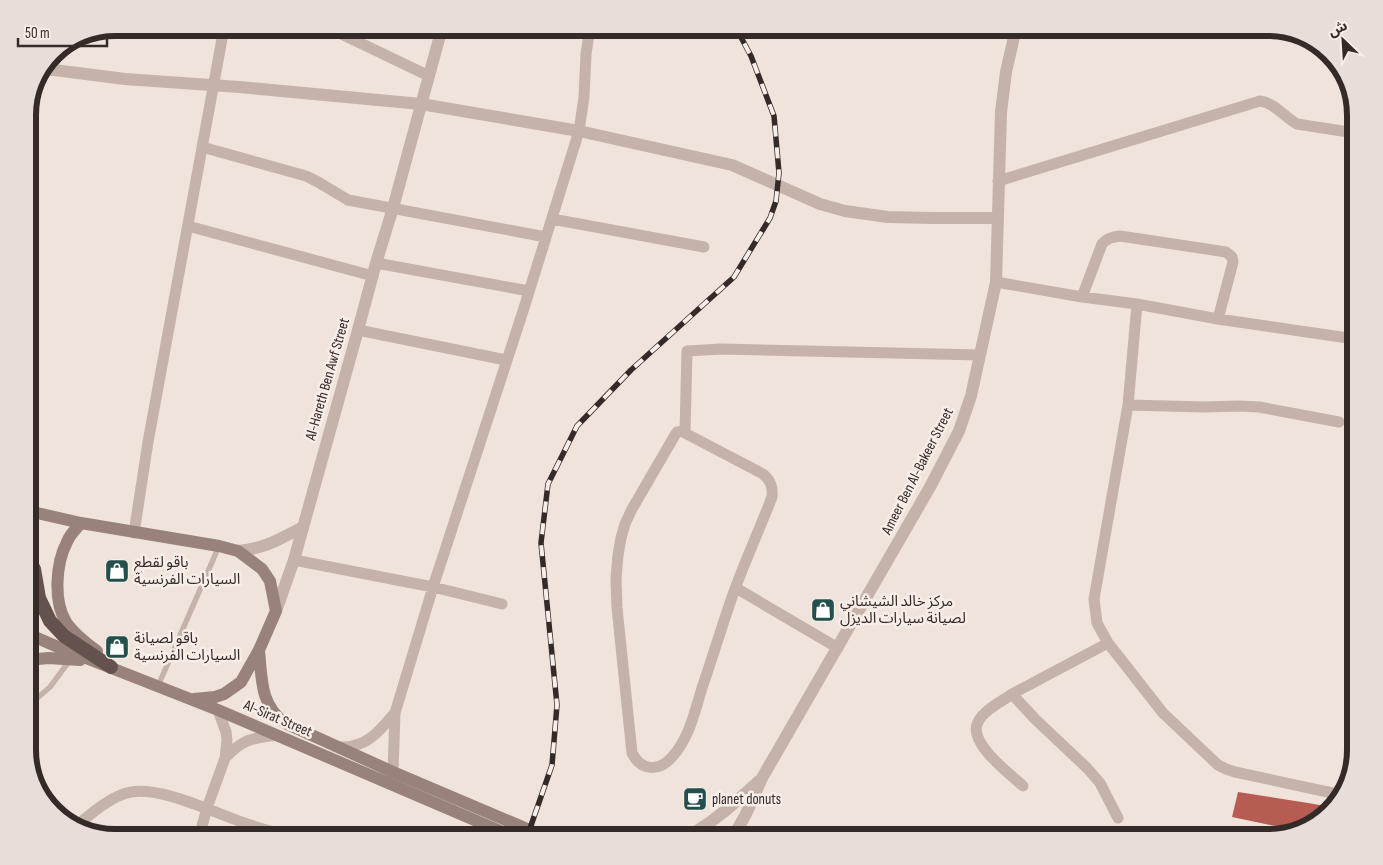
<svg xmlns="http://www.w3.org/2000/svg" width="1383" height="865" viewBox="0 0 1383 865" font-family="'Sofia Sans Condensed','Noto Sans Arabic',sans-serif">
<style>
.building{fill:#b75c52}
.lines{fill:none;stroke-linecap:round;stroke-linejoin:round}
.service{stroke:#c5b2aa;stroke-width:5.5}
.minor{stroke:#c5b2aa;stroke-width:11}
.tertiary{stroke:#c5b2aa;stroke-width:12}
.secondary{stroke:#99827c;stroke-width:12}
.trunk{stroke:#64524e;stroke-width:14}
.rail-casing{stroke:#342a28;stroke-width:5.5}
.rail{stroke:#f7eee8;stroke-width:4;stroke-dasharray:11;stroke-linecap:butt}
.labels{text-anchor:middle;stroke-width:5;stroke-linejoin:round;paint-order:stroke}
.street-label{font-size:15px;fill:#342a28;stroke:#f7eee8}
.poi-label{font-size:15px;fill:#342a28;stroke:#f7eee8;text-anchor:start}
.rim{fill:none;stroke:#342a28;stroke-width:6}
</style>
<rect width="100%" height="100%" fill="#efe3dc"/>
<path class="building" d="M1238,792L1308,803L1331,807L1311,826L1301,829L1270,825L1232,817Z"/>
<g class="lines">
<path class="service" d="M158,686L219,546
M28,706L50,687L70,660"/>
<path class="minor" d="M329,28L429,76
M202,147L306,176L318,182L348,200L546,237
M998,181L1260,101C1275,103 1284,117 1297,124L1355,133
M552,219L704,247
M188,226L373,276
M376,263L529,291
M996,282L1082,297L1137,304L1218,319L1355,339
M1082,297L1102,244C1107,238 1113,237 1120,236L1226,252L1232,257L1233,262L1218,319
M1137,304L1128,405L1094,599L1097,623L1108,643L1163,713L1218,765L1226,769L1235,772L1342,795
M358,330L506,360
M1128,405L1204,407L1239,406L1259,407L1339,422
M681,431L763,474C771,481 773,487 772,497C759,531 743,565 731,600C721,629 712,659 702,688C695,711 689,739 672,757C659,772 641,771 632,753L617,608L616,579L618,555L621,538L625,524L632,509L675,435L677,432Z
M685,432L687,351L721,349L980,355
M134,533L148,442L224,28
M294,560L433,587L502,604
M736,588L838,648
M1108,643L1012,694L1035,719L1087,768L1100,783L1118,818
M1012,694C1001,702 984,710 978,722C967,742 1009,773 1023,786
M339,747C344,747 350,747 355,745C372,742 384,725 395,713
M225,758C244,738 251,739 277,735
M393,772L395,713L433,587L524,308L579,131L584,97L586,54L590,28
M76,826C91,814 112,795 131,792C159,787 204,808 231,818C251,826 272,832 293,837
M199,837L207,808L225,758L227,740L226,732L218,710"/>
<path class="tertiary" d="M46,69L125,79L239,87L421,104L579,131L732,165L820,204L845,211L888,217L933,218H997
M238,551C266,548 278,540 303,527
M276,611L294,560L358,330L376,263L393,208L442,28
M687,837C715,821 735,803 759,781
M733,837L746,814L762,778L930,487L959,431L971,396L996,282L1001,112L1006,72L1016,28"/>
<path class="secondary" d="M28,511L81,523L219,546L238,551L262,569L270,581L276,611L259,650L241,682L224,694L215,697L194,699
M81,523C76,529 70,534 67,542C56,563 53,601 66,622C74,634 86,643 97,651
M28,634L58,647L218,710L514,837
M259,651C262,679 260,705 285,723L393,772L546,837
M28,660L48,658L80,660"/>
<path class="trunk" d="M28,558L34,569L39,598L50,621L64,636L111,667"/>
<defs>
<path id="rail" d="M527,837L552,765L557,705L541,543L548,484L577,426L631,370L734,277L770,218L776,201L779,173L774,116L751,56L736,28"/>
</defs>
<use href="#rail" class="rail-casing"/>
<use href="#rail" class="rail"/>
</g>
<defs>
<symbol id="shop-square" viewBox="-11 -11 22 22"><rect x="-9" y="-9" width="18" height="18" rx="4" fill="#23504c" stroke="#f7eee8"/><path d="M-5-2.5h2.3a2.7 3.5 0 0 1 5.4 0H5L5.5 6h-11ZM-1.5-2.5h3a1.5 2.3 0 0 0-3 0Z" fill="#fff"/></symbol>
<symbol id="cafe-square" viewBox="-11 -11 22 22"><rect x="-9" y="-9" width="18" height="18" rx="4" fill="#23504c" stroke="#f7eee8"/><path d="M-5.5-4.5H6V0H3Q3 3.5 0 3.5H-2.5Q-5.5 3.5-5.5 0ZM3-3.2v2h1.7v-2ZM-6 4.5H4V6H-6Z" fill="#fff"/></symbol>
</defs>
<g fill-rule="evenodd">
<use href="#shop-square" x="103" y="557" width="28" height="28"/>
<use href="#shop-square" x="809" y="596" width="28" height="28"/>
<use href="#shop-square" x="103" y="633" width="28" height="28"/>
<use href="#cafe-square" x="681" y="785" width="28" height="28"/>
</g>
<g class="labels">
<g class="street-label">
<text transform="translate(327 379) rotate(-74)" y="5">Al-Hareth Ben Awf Street</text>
<text transform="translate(917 471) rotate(-63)" y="5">Ameer Ben Al-Bakeer Street</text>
<text transform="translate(278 718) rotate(23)" y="5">Al-Sirat Street</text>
</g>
<g class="poi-label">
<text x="134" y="567">باقو لقطع<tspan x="134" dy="17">السيارات الفرنسية</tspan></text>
<text x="840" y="606">مركز خالد الشيشاني<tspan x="840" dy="17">لصيانة سيارات الديزل</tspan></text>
<text x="134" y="643">باقو لصيانة<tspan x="134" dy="17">السيارات الفرنسية</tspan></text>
<text x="712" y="804">planet donuts</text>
</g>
</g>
<path d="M0 0H1383V865H0ZM115 36H1268A79 79 0 0 1 1347 115V750A79 79 0 0 1 1268 829H115A79 79 0 0 1 36 750V115A79 79 0 0 1 115 36Z" fill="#e7ded9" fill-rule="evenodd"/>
<path class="rim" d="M115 36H1268A79 79 0 0 1 1347 115V750A79 79 0 0 1 1268 829H115A79 79 0 0 1 36 750V115A79 79 0 0 1 115 36Z"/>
<g transform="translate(1343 40) rotate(335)" stroke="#f7eee8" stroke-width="4" paint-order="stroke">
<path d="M0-4L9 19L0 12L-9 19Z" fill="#342a28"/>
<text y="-8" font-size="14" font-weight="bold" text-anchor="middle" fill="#342a28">ش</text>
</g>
<path d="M18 38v8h89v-8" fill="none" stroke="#342a28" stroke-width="2.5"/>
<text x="25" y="38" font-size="15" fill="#342a28" stroke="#f7eee8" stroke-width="4" paint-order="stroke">50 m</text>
</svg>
